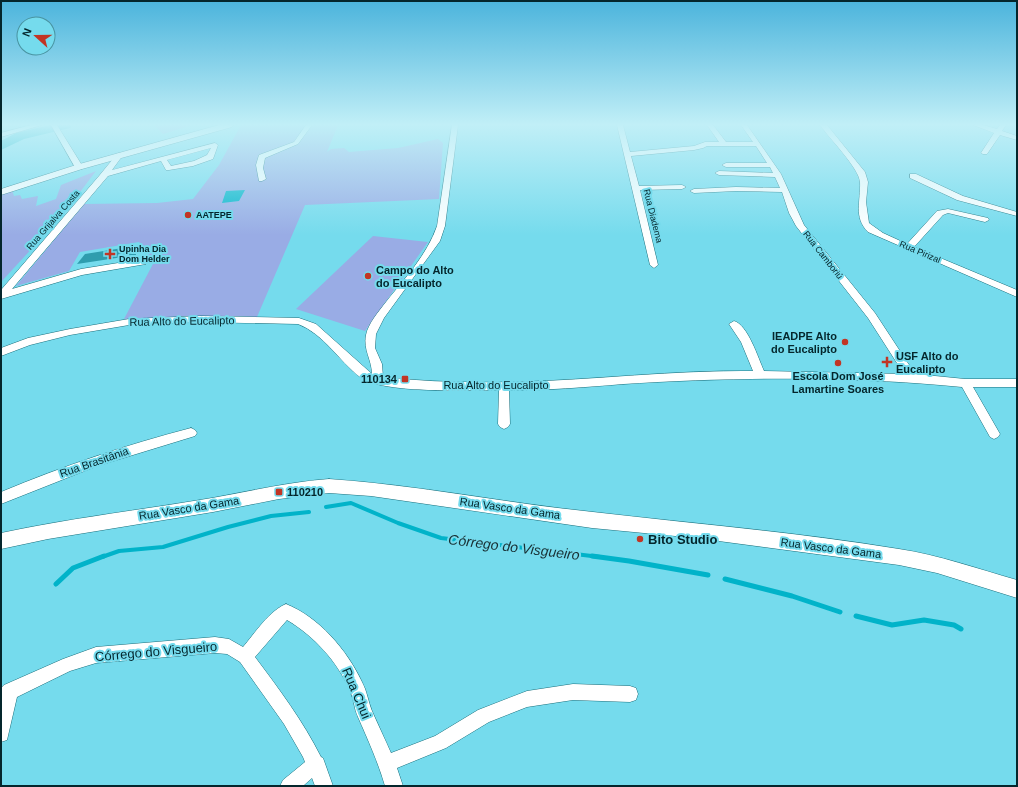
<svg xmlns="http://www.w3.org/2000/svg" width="1018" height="787" viewBox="0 0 1018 787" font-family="Helvetica,sans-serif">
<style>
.green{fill:#99ace5}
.water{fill:#01b3c9}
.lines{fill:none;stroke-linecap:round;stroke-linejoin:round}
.stream-far1{stroke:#01b3c9;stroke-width:4}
.stream{stroke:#01b3c9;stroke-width:5}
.river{fill:#01b3c9;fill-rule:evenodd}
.building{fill:#2f9dae}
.minor-casing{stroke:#1a6f7c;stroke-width:1}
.major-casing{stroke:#1a6f7c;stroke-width:1}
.minor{fill:#fff;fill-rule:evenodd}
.major{fill:#fff;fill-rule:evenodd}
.poi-dot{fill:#c23524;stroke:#75dbed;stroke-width:1.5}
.labels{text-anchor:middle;stroke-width:4;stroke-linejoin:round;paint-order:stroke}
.far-poi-label{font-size:9px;font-weight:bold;fill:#04262c;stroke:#75dbed;text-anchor:start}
.far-street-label{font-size:9px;fill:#04262c;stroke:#75dbed}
.poi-label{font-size:11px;font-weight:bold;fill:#04262c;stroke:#75dbed;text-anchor:start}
.street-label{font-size:11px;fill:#04262c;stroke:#75dbed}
.near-poi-label{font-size:13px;font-weight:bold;fill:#04262c;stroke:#75dbed;text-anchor:start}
.near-street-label{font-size:13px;fill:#04262c;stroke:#75dbed}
.near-water-label{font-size:14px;font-style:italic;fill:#182f33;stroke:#75dbed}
</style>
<rect width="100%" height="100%" fill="#75dbed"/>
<path class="green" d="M154,125H192L163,134Z
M241,125H338L327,152L331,149L344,148L349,152L398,148L438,139L443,143L439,199L305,205L257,317L192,316L124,319L154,262L139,242L80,252L69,271L16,286L84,204L157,203L193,199L219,165Z
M96,171L61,217L1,282V194L12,190L14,196L20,195L22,199L38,196L36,206L56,199L61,185Z
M373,236L428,242L365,331L296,309Z"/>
<path class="water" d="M245,190L239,201L222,203L226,191Z"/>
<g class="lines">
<path class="stream-far1" d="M326,507L351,503L398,523L441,538L600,557
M102,557L119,551L163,547L228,527L271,516L309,512"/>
<path class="stream" d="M592,556L629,561L708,575
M725,579L792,596L840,612
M56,584L73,568L104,556
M856,616L892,625L924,620L954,625L961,629"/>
<path class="river" d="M50,125H72L70,128L24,139L1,150V141L16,133Z"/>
</g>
<path class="building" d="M135,246L136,255L77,264L85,254Z"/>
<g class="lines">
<defs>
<path id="minor" d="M31,125H42L1,137V133Z
M51,125H57L83,167L82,169H76Z
M306,125H312L298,144L265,158L263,168L266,179L262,181H259L256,165L259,155L294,142Z
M452,125H458L445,226L440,241L384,318L376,334L375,348L382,364L383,377C427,382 472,383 517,382C595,380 674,370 753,371L741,342L729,324L734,321C748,325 758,358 764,371L904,374L868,318L796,226L789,213L782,192L736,191L694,193L690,191L694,189L736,187L780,188L775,177L719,175L715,173L719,171L773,173L770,167H726L722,165L726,163H767L756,146H707L703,148L694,150L631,156L639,186L682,185L686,187L682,189L640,190L658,265L654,268L650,265L617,125H623L630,152L694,146L705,142H719L707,125H713L726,142H753L741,125H747L781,174L804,225L875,313L915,374L965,379H1017V387H973L1000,434L998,437L994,439L990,437L962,387C861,377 759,377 658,382C609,384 559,391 509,390L510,424L508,427L504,429L500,427L498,424L499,390C469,390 382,394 360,377C339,361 324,334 298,324L201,322L129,325L70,335L30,345L1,356V348L28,338L70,329L129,319L201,316L299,318L316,324L372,374C372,360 363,350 366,335C368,324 379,311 386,302C405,278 427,255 437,226Z
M820,125H827L865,172L868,182L866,202L869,223L883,233L907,244L937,211L948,209L988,218L989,220L985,222L948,213L943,215L914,247L1017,290V297L868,232C853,217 861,201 860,182C859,168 829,138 820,125Z
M973,125H983L997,129L1000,125H1006L1002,131L1017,136V140L1000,135L987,154H983L981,153L994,133Z
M215,143L218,145L213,159L193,166L169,170H166L161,161L108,176L12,289L81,269L143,259L146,260L147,262L146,264L82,275L1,299V290L99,176L117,154L119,153L123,155L112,170ZM211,148L207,155L194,161L171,166L167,160Z
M910,174H916L963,196L1017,212V216L957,200L910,178Z
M191,428L195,430L197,433L195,436L97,466L1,504V492C63,466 126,445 191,428Z
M286,604C319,617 347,650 362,682C367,691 368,701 372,711C378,725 385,739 391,753L435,736L478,710L527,691L573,684L630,686L636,688L638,694L636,700L630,702L573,700L527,707L489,722L446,748L397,768L403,786H385C378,762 368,740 358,717C354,709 354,699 350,691C338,662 314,636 287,620L255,657C279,689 303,721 321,757L323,758L333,786H315L312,778L303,786H280L283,780L305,762L303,757L284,724L240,662L227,654L215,653L96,663L70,671L17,697L7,740L1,742V688L4,685L63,659L96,647L215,637L229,639L243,647C254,634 270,610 286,604Z"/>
<path id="major" d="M219,125H233L232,127L82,169L1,195V189L76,165Z
M329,479C418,485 505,503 593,512C695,524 797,532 899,549C939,555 978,569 1017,580V598L937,573L899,565L696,538L592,528L371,496L329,493L279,499L213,512L48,539L1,549V533C71,518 141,510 212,498C251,491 289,482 329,479Z"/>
</defs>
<use href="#minor" class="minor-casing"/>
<use href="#major" class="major-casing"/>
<use href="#minor" class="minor"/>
<use href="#major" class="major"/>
</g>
<linearGradient id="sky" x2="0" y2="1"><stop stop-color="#4bb4dc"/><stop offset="0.53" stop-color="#c1eff7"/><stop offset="1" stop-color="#c1eff7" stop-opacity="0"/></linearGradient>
<rect width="1018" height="235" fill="url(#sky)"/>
<g class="poi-dot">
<circle cx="188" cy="215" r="4"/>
<path d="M108 248h4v4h4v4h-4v4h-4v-4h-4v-4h4z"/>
<circle cx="368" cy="276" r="4"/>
<circle cx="845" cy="342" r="4"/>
<path d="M885 356h4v4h4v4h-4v4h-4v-4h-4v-4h4z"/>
<circle cx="838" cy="363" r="4"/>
<rect x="401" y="375" width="8" height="8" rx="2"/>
<rect x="275" y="488" width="8" height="8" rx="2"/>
<circle cx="640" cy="539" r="4"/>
</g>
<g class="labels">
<g class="far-poi-label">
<text x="196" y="218">AATEPE</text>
<text x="119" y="252">Upinha Dia<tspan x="119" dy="10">Dom Helder</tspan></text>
</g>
<g class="far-street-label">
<text transform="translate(653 216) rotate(76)" y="3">Rua Diadema</text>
<text transform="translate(53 220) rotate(-49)" y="3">Rua Grijalva Costa</text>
<text transform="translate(920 252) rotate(23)" y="3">Rua Pirizal</text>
<text transform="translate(823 255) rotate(52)" y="3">Rua Camboriú</text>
</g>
<g class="poi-label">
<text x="376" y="274">Campo do Alto<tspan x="376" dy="13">do Eucalipto</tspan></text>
<text x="837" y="340" text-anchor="end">IEADPE Alto<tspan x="837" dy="13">do Eucalipto</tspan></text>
<text x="896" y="360">USF Alto do<tspan x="896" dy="13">Eucalipto</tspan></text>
<text x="838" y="380" text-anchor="middle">Escola Dom José<tspan x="838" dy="13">Lamartine Soares</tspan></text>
<text x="397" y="383" text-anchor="end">110134</text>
<text x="287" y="496">110210</text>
</g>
<g class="street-label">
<text transform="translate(182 321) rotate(-1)" y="4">Rua Alto do Eucalipto</text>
<text x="496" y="389">Rua Alto do Eucalipto</text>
<text transform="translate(94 462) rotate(-19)" y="4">Rua Brasitânia</text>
<text transform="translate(189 508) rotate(-9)" y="4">Rua Vasco da Gama</text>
<text transform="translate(510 508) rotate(8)" y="4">Rua Vasco da Gama</text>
<text transform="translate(831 548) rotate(7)" y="4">Rua Vasco da Gama</text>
</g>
<g class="near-poi-label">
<text x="648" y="544">Bito Studio</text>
</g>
<g class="near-street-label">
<text transform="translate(156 651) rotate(-5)" y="5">Córrego do Visgueiro</text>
<text transform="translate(357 693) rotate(67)" y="5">Rua Chui</text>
</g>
<g class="near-water-label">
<text transform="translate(514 547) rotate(7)" y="5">Córrego do Visgueiro</text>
</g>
</g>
<rect width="1018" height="787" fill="none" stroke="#04262c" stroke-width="4"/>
<g transform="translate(36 36) rotate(291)"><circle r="19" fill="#75dbed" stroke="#4893a0"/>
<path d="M0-3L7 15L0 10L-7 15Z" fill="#c23524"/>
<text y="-6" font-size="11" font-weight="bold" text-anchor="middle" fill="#04262c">N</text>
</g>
</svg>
